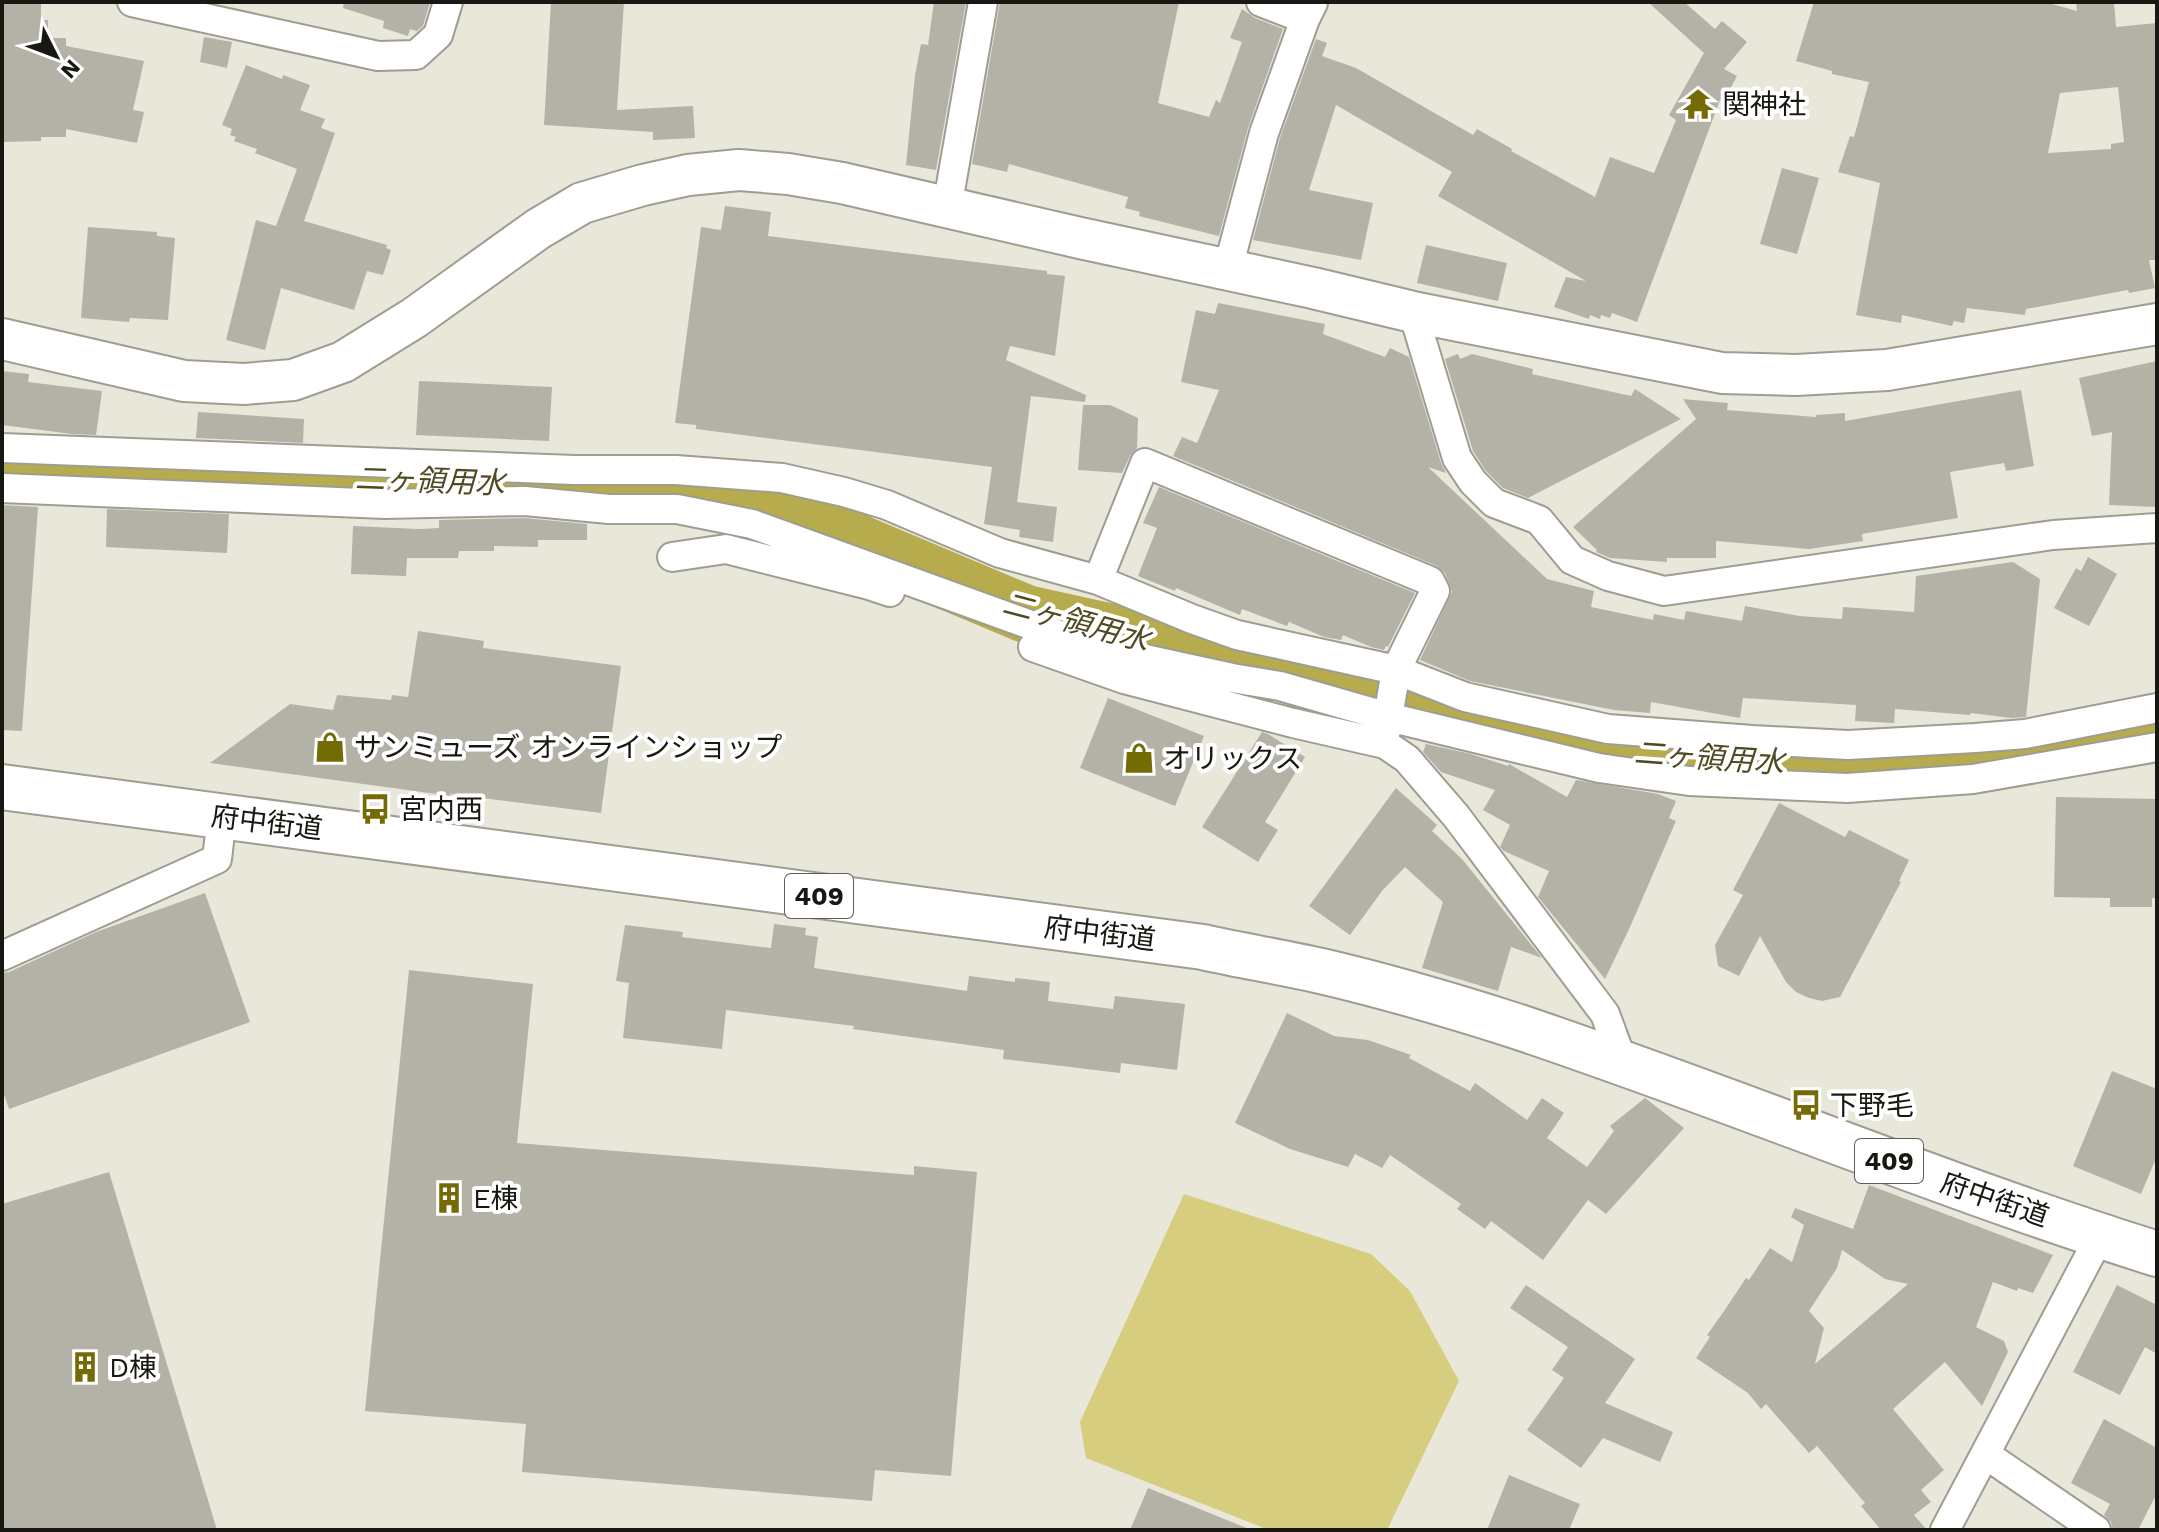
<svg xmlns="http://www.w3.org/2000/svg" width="2159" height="1532" viewBox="0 0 2159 1532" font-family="'Work Sans','Noto Sans JP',sans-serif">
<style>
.green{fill:#d6cd7e}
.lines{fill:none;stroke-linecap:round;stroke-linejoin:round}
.river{stroke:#b6ab4d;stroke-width:58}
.building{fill:#b4b2a6;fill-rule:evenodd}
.street-casing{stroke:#9e9d91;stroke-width:32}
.secondary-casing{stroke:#9e9d91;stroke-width:44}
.highway-casing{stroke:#9e9d91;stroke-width:48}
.street{stroke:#fff;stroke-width:28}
.secondary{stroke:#fff;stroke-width:40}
.highway{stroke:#fff;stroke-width:44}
.labels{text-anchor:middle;stroke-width:8;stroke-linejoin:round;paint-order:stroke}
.shield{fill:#fff;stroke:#5d5d5a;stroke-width:2}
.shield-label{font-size:26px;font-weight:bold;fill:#181813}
.poi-label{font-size:28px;fill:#181813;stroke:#fff;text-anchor:start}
.street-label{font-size:28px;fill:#181813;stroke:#fff}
.water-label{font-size:30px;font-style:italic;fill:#4f4a22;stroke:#fff}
</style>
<rect width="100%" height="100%" fill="#e8e7da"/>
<path class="green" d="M1184,1194L1371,1254L1410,1291L1459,1381L1387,1530H1269L1086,1458L1080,1422Z"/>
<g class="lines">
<path class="river" d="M2,463L731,493L791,508L862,545L1026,614L1262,666L1494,723L1625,752L1727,761L1850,768L1958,761L2073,743L2157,727"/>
</g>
<path class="building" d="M2,2H41V20H48V38H66V46L144,61L133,110L144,112L137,143L66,129V137H41V141L2,142Z
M344,2H430L423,26L417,31L410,29L408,36L383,28L384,21L343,8Z
M551,2H624L617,110L693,106L695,138L653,140V132L544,125Z
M934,2H966L936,170L906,165L915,75L921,44L928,45Z
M1000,2H1179L1158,103L1209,117L1216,100L1220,103L1242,42L1230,38L1242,9L1255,18L1283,29L1248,128L1219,236L1139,216L1140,212L1125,208L1128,197L1009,164L1007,172L972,164Z
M1648,2H1684L1715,29L1722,21L1747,42L1724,69L1737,76L1723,102L1720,100L1637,322L1612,313L1610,318L1601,315L1600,319L1590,315L1589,319L1554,307L1566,277L1586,281L1438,196L1452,172L1336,105L1309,190L1373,203L1361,260L1253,240L1280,138L1316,39L1327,43L1322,56L1356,68L1473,135L1477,129L1512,149L1511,151L1595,197L1610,157L1654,173L1676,120L1669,115L1704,53Z
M1814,2H2045L2077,11L2076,2H2114L2116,27L2157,23V260H2149L2155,288L2129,293L2128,290L2026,309L2025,315L1967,308L1964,323L1954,321L1952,326L1902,315L1901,323L1856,315L1880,183L1838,172L1850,136L1854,137L1869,82L1832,74V71L1796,61ZM2118,87L2124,142L2111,144V149L2048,153L2060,93Z
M204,37L232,42L227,68L200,62Z
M246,65L282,79L283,75L310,85L300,110L325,119L321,128L335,133L304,221L387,245L386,248L391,250L383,275L367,271L354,310L281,288L265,350L226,340L256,220L276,226L297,169L255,153L257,149L234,141L236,137L230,135L232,129L222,125Z
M1782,168L1819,178L1797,254L1760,244Z
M725,206L771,212L768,236L1047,271V274L1065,276L1055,356L1010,346L1006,360L1086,395L1085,402L1031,396L1017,502L1057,507L1053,542L1019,537L1020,530L984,524L992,467L696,429V425L675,423L701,227L721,230Z
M88,227L157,232V236L175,238L168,320L130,318L129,322L81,318Z
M1426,245L1507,263L1498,301L1417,283Z
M1218,303L1325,324L1323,334L1385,357L1390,348L1409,357L1441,463L1446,473L1428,467L1547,579L1594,591L1591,607L1653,620L1654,614L1684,620L1686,611L1742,621L1745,606L1799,616L1842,619L1843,607L1914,612L1916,576L2013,562L2040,579L2026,717L2011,718L1971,713L1970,715L1895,709L1894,723L1855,721L1856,705L1743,698L1740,718L1651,702L1650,713L1614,710L1470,681L1420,660L1452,592L1445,573L1437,566L1173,456L1182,437L1197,443L1219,390L1181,382L1196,310L1215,314Z
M1458,354L1460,359L1472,354L1533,369L1532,374L1631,396L1635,389L1681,419L1528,498L1503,488L1486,471L1473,451L1445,359Z
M2157,361V507L2109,505L2112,432L2092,436L2079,378Z
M2,371L29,374L28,382L102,391L96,435L72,434L2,425Z
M419,381L552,387L549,441L416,435Z
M2021,390L2034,466L2006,471L2004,463L1950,472L1958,518L1862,534L1863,541L1809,549L1716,541V558H1667V562L1610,558L1596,552L1597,550L1573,527L1696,419L1683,399L1728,403L1727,410L1816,417V415L1845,413V421Z
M1083,405H1110L1138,418L1137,448L1130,456L1122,473L1078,470Z
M198,412L304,419L303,443L196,438Z
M1159,487L1415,593L1388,647L1386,646L1384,650L1371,647L1343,635L1341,640L1324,637L1289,622L1287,626L1242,609L1240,615L1176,588L1175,591L1138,576L1157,528L1143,523Z
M2,505L38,507L22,731L2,730Z
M107,509L229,514L227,553L106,547Z
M524,518L587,524V540H538V547L494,546V551H459L458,558H407L406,576L351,574L353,526L419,529L439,528V520Z
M2088,557L2117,574L2089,626L2054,608L2076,568L2081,571Z
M418,631L484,641L483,648L621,666L601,813L450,794L451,796L210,763L290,704L333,710L337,695L391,700L392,695L408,697Z
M1108,698L1204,736L1175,806L1080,768Z
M1262,732L1268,734L1305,757L1265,822L1278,830L1258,862L1202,827Z
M1426,744L1471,754L1508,766L1509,764L1567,797L1576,780L1658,794L1676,801L1669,818L1676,821L1630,927L1605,979L1538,897L1549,871L1504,851L1500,847L1510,825L1483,810L1495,790L1441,772L1423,752Z
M1396,788L1437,825L1432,831L1462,859L1542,958L1511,947L1498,991L1422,968L1443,902L1405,867L1382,891L1350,935L1309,906Z
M2056,797L2157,799V898H2152V907H2110V898L2054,897Z
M1779,803L1845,837L1849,830L1909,860L1899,881L1901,882L1840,997L1822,1001L1809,998L1796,992L1786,982L1760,936L1739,976L1718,966L1715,945L1743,895L1733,890Z
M205,893L250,1022L9,1109L2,1089V973L9,972L96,932Z
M774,924L806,928L805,935L818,937L814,968L967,991L969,976L1015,982V978L1050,982L1048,1001L1113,1009L1115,996L1185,1004L1177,1070L1121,1063L1120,1073L1003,1059L1004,1050L853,1029L854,1026L726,1010L722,1049L623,1038L629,983L616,981L625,925L683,932L682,937L771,948Z
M409,970L533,984L517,1143L914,1175V1166L977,1172L951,1476L875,1470L872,1501L522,1472L526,1424L365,1411Z
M1287,1013L1334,1036L1368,1040L1411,1055L1409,1058L1470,1091L1475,1083L1527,1120L1542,1098L1564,1113L1547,1138L1587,1167L1614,1131L1610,1126L1645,1098L1684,1128L1606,1214L1588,1200L1543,1260L1491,1221L1485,1229L1457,1209L1461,1204L1390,1155L1382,1168L1355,1154L1348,1167L1290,1149L1235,1123Z
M2112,1071L2157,1089V1156L2141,1194L2073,1166Z
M109,1172L217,1530H2V1204Z
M1869,1185L2053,1255L2033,1293L2018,1288L2017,1291L1993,1282L1976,1327L2004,1341L2008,1352L1982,1406L1945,1362L1893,1409L1944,1470L1921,1490L1931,1502L1914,1515L1927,1530H1881L1861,1506L1865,1503L1817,1446L1809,1453L1766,1404L1761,1409L1748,1393L1696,1358L1710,1337L1707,1335L1722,1314L1746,1278L1749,1280L1770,1248L1792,1262L1804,1225L1791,1217L1795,1208L1853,1229ZM1842,1250L1885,1279L1908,1284L1815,1364L1824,1328L1809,1311L1837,1268Z
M1526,1285L1635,1359L1605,1403L1673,1432L1660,1462L1603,1438L1581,1468L1527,1430L1564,1378L1552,1370L1568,1347L1510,1308Z
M2117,1285L2157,1305V1354L2145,1347L2120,1395L2073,1372Z
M2104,1419L2157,1448V1493L2138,1530H2113L2111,1522L2104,1515L2110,1504L2071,1483Z
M1509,1475L1580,1504L1569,1530H1487Z
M1148,1488L1249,1529V1530H1130Z"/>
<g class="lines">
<defs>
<path id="street" d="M132,2L378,56L416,55L438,35L448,2
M1261,2L1305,19L1313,3
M947,208L983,2
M1228,268L1264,133L1305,19
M1413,312L1457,458L1473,482L1494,503L1539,520L1572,560L1608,576L1664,591L2053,535L2157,528
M2,448L574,470H676L782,478L844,492L887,505L1000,553L1098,580L1192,619L1237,635L1396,670L1465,697L1608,729L1752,740L1848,745L1975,738L2025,734L2157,708
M2,488L385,504L525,501L609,509H677L752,524L1094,648L1232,678L1280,686L1388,717L1599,768L1689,781L1847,788L1973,779L2157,747
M672,557L726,549L869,585L890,592
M1098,580L1145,463L1430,581L1435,591L1396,670L1385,735
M1033,647L1124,679L1293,723L1385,744L1407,759L1456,816L1605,1014L1623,1063
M2,956L217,859L222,816
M1985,1454L2096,1530
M1945,1530L2100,1236"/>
<path id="secondary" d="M2,339L184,381L244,384L293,380L343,362L414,318L538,229L582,203L643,185L688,175L739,170L788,174L842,183L1080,238L1313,288L1413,312L1722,373L1796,375L1887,370L2157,324"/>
<path id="highway" d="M2,787L1203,947C1242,956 1282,962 1321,971C1386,986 1450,1005 1513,1025C1729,1097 1940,1186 2157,1254"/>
</defs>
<use href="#street" class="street-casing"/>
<use href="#secondary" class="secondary-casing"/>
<use href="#highway" class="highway-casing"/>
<use href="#street" class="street"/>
<use href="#secondary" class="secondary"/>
<use href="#highway" class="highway"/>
</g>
<defs>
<symbol id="temple-bare" viewBox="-9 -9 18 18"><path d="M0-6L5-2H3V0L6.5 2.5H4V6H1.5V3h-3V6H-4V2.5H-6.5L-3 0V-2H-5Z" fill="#756b04" stroke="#fff" stroke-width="2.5" paint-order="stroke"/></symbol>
<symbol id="shop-bare" viewBox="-9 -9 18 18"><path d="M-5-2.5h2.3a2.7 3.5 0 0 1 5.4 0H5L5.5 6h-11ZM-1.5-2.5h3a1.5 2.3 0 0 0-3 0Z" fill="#756b04" stroke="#fff" stroke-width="2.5" paint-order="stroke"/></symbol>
<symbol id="bus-bare" viewBox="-9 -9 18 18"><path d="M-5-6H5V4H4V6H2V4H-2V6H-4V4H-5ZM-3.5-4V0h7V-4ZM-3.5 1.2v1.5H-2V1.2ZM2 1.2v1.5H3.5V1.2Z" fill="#756b04" stroke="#fff" stroke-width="2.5" paint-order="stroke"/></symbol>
<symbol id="building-bare" viewBox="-9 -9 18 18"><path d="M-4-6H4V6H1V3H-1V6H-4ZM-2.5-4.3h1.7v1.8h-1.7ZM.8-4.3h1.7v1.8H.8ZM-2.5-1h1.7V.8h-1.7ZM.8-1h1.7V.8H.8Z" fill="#756b04" stroke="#fff" stroke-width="2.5" paint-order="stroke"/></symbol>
</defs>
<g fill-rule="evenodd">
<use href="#temple-bare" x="1676" y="82" width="44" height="44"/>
<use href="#shop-bare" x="308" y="725" width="44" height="44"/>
<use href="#shop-bare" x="1117" y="736" width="44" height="44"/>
<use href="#bus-bare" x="353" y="787" width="44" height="44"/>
<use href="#bus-bare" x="1784" y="1083" width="44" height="44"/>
<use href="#building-bare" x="427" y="1176" width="44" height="44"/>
<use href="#building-bare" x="63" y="1345" width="44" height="44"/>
</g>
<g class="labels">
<g class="shield">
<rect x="785" y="874" width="68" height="44" rx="6"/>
<rect x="1855" y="1139" width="68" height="44" rx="6"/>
</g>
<g class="shield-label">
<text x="819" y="905">409</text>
<text x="1889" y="1170">409</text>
</g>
<g class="poi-label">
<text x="1722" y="114">関神社</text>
<text x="354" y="757">サンミューズ オンラインショップ</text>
<text x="1163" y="768">オリックス</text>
<text x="399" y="819">宮内西</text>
<text x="1830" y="1115">下野毛</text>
<text x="473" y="1208">E棟</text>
<text x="109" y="1377">D棟</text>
</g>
<g class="street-label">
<text transform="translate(267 822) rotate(7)" y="10">府中街道</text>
<text transform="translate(1100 933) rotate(7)" y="10">府中街道</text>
<text transform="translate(1995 1199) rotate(19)" y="10">府中街道</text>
</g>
<g class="water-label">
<text transform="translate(430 481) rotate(2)" y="10">二ヶ領用水</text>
<text transform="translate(1076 622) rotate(15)" y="10">二ヶ領用水</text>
<text transform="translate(1709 758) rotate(4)" y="10">二ヶ領用水</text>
</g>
</g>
<rect width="2159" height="1532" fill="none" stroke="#181813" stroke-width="8"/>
<g transform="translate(56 56) rotate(132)" stroke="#ffffff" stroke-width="6" paint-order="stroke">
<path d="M0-6L14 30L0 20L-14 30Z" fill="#181813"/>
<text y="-12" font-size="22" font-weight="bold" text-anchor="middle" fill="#181813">N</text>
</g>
</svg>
